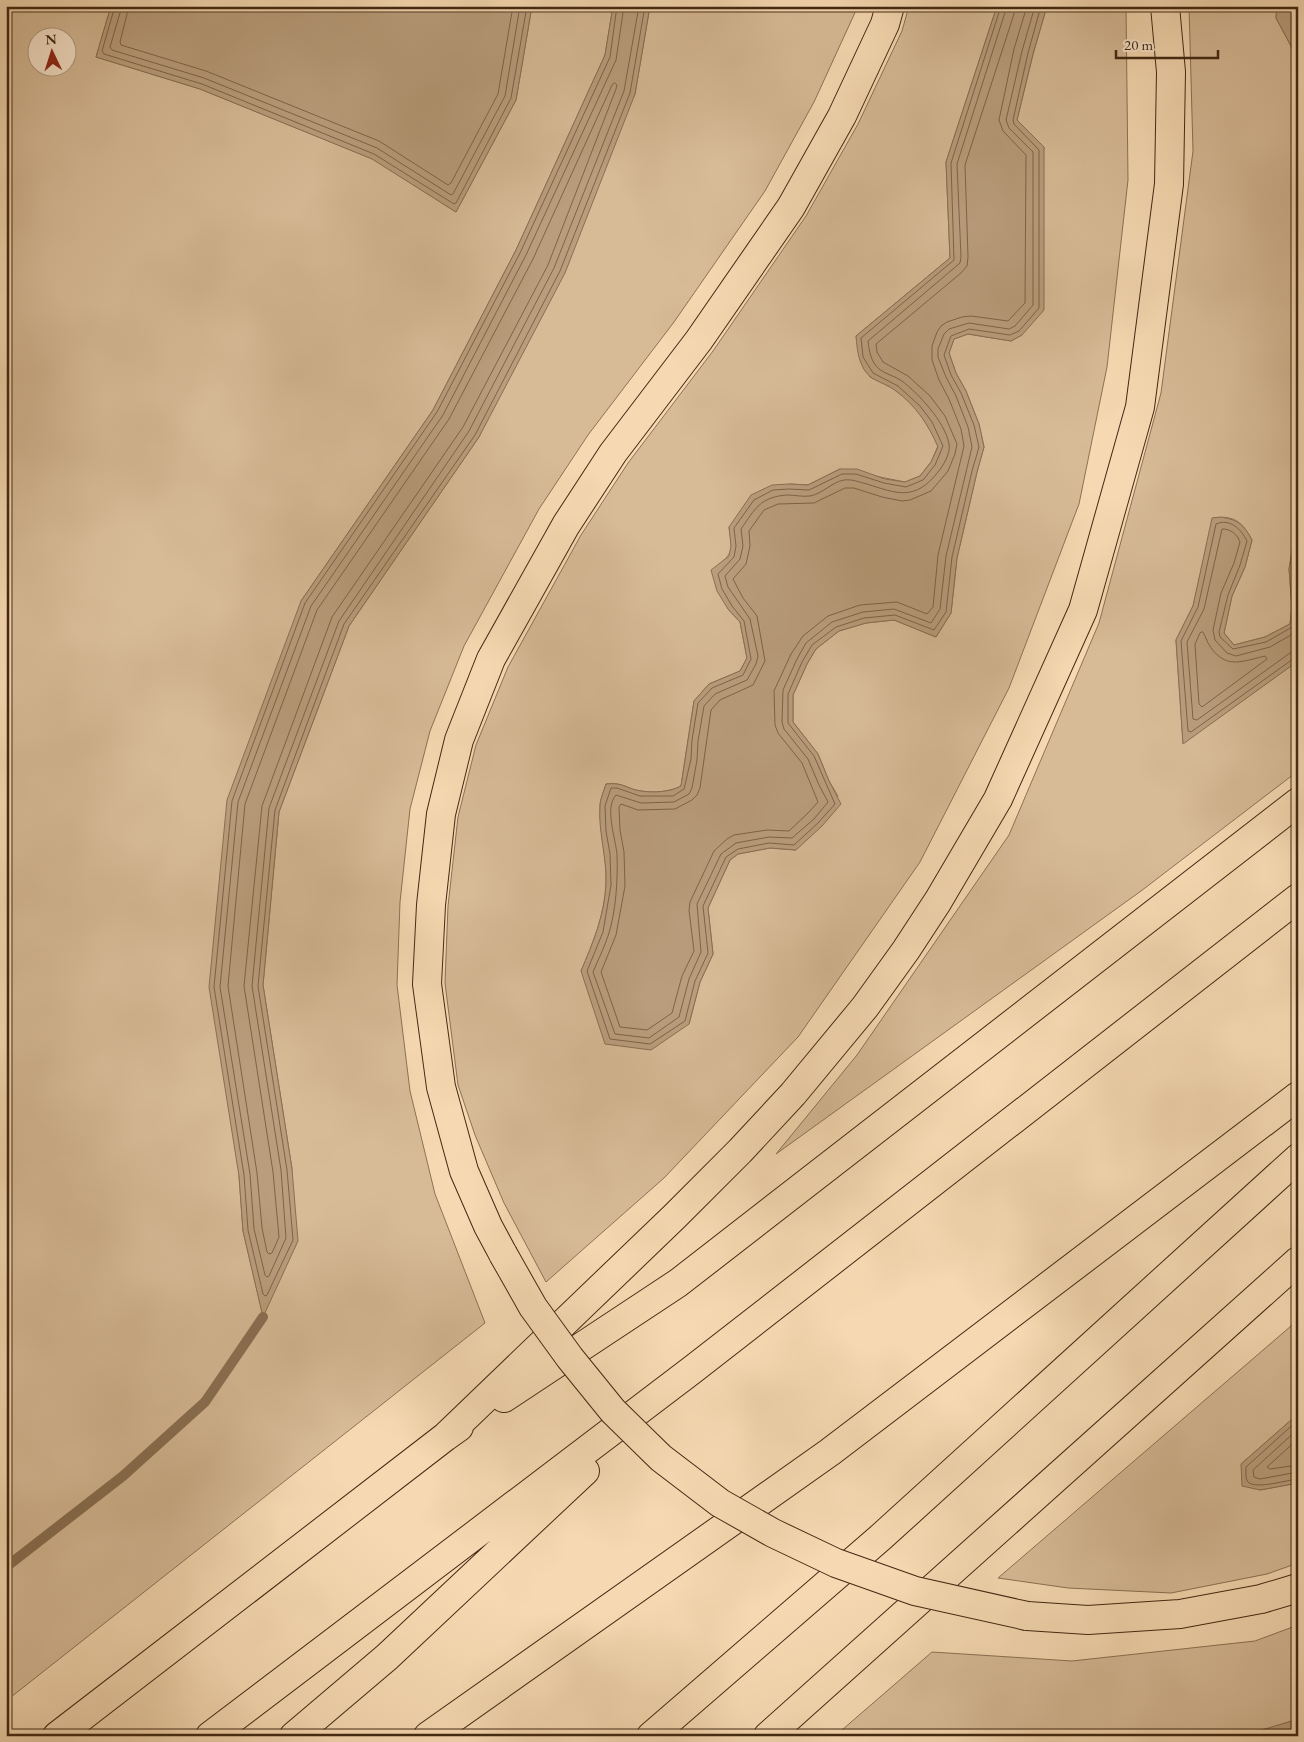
<svg xmlns="http://www.w3.org/2000/svg" width="1304" height="1742" viewBox="0 0 1304 1742" font-family="'EB Garamond',serif">
<style>
.green{fill:#d7bb97;stroke:#8c7255;fill-rule:evenodd}
.water{fill:#b99d7c;stroke:#896f52}
.lines{fill:none;stroke-linecap:round;stroke-linejoin:round}
.shore{stroke:#7e6348;stroke-width:1}
.stream{stroke:#896f52;stroke-width:10}
.motorway-casing{stroke:#422913;stroke-width:30}
.motorway{stroke:#f6d9b2;stroke-width:28}
.motorway-bridge-casing{stroke:#422913;stroke-width:30;stroke-linecap:butt}
.motorway-bridge{stroke:#f6d9b2;stroke-width:28}
</style>
<rect width="100%" height="100%" fill="#f6d9b2"/>
<filter id="stains"><feTurbulence type="fractalNoise" baseFrequency=".004" numOctaves="4"/><feColorMatrix values="0 0 0 0 .2 0 0 0 0 .09 0 0 0 0 .02 0 0 0 .5 -.17"/></filter>
<radialGradient id="worn" r=".72"><stop offset=".6" stop-color="#630" stop-opacity="0"/><stop offset="1" stop-color="#630" stop-opacity=".3"/></radialGradient>
<path class="green" d="M6,6H111L96,57L200,89L373,159L456,212L516,100L532,6H613L605,55L516,250L433,410L301,601L239,1176L243,1231L263,1316L292,1169L263,985L279,812L349,626L479,437L635,94L650,6H858L814,102L765,191L674,322L588,435L539,509L464,646L430,731L410,809L400,902L397,985L410,1091L435,1194L485,1323L6,1701V27L9,18L6,24ZM38,38H68V68H38Z
M909,6H997L946,162L950,258L856,336L870,377C878,381 887,385 895,390C916,404 928,424 938,446L931,462L920,476L905,482L840,469L808,485L789,484L729,527C732,548 735,551 718,566L728,609L740,622L747,658L740,671L709,684L694,701L681,786C670,792 654,793 641,791C626,789 624,782 606,784C604,791 600,799 600,807C599,832 607,857 606,883C605,914 593,943 581,971L689,1024L700,982L713,954L708,908L730,860L738,854L770,848L796,850L838,796L829,781L818,754L793,722V695L807,664L816,649L839,631L866,623L894,620L936,637L951,613L957,558L977,472L984,447L979,424L966,391L956,373L949,353L954,339L968,334L1011,341L1022,335L1044,147L1017,120L1033,54L1047,6H1126L1128,180L1107,367L1079,504L1009,688L920,862L798,1037L664,1178L546,1282L504,1203L475,1135L458,1085L445,983L448,906L458,817L476,745L508,667L581,535L628,463L713,351L806,216L858,124L902,31Z
M1189,6H1277L1276,18L1298,59V546L1292,549L1289,569L1292,608L1290,624L1265,637L1234,645L1224,633L1232,596L1245,567L1252,540C1242,522 1235,515 1213,518L1193,606L1176,640L1183,743L1298,661V771L1141,891L776,1154L857,1055L1009,835L1099,623L1161,393L1193,151Z
M1298,1320V1414L1241,1464L1260,1490L1298,1483V1563L1267,1574L1171,1593L1068,1588L998,1578Z
M1298,1625V1719L1247,1736H835L932,1652L1072,1661L1255,1641Z"/>
<path class="water" d="M111,6H532L516,100L456,212L372,159L200,89L96,57Z
M613,6H650L635,94L565,273L479,437L349,626L279,812L263,985L292,1169L298,1241L263,1317L243,1231L239,1176L209,987L227,800L301,601L433,410L516,250L605,55Z
M997,6H1047L1033,54L1017,120L1044,147V310L1022,335L1011,341L968,334L954,339L949,353L956,373L966,391L979,424L984,447L977,472L957,558L951,613L936,637L894,620L866,623L839,631L816,649L807,664L793,695V722L818,754L829,781L841,804L822,826L796,850L770,848L738,854L730,860L708,908L713,954L700,982L689,1024L651,1050L605,1044L581,971C593,943 605,914 606,883C607,857 598,832 600,806C600,799 604,791 606,784C624,782 626,789 641,791C654,793 670,792 681,786L694,701L709,684L740,671L747,658L740,622L728,609L717,591L711,570L729,556L731,546L729,527L751,495L772,485L789,484L808,485L840,469H857L885,479L905,482L920,476L931,462L938,447C928,424 916,406 896,391C889,385 880,383 872,378C859,369 857,350 856,336L950,258L946,162Z
M1277,6H1298V59L1276,18Z
M1221,517C1239,520 1244,525 1252,540L1245,567L1232,596L1224,633L1234,645L1265,637L1290,624L1292,608L1289,569L1293,549L1298,546V661L1183,744L1176,640L1193,606L1212,518Z
M1298,1414V1483L1260,1490L1242,1486L1241,1464Z
M1298,1719V1736H1247L1252,1733Z"/>
<g class="lines">
<path class="shore" d="M115,6L102,51L104,54L202,84L374,154L454,204L456,203L511,98L527,6
M122,6L110,47L112,50L204,78L377,148L451,195L453,194L505,96L520,6
M129,6L120,42L121,45L206,71L379,141L448,185L451,183L498,94L513,6
M617,6L610,57L520,253L437,412L305,603L232,801L214,987L244,1175L248,1230L263,1294L265,1296L267,1295L293,1240L287,1170L258,986L275,810L344,624L475,435L560,271L630,93L645,6
M624,6L616,60L526,255L443,415L311,606L238,802L220,987L250,1174L254,1229L265,1275L267,1277L269,1276L286,1238L281,1170L252,986L269,808L339,621L469,431L554,268L624,91L639,6
M1001,6L951,163L954,260L861,338L863,357L873,373L898,386L920,406L932,422L943,446L935,465L923,480L906,487L884,483L856,474H842L809,490L789,489L773,490L754,500L734,528L736,546L734,557L718,574L722,589L732,606L744,621L751,659L743,675L712,688L698,703L692,740L691,759L684,789L673,796H640L617,788H611L605,806L606,831L610,854L611,885L603,932L587,971L610,1039L650,1044L685,1021L695,981L708,953L703,906L726,857L738,849L769,843L794,845L818,823L835,804L814,756L788,723V694L802,662L812,645L836,627L864,618L895,615L934,630L946,612L952,557L972,471L979,447L974,425L961,393L951,375L944,355L951,336L969,329L1010,335L1019,331L1039,308V150L1014,124L1013,120L1028,53L1041,6
M1007,6L957,164L961,257L960,263L868,341C869,351 871,362 879,369C885,374 895,376 902,381C919,394 945,422 949,444C951,453 943,466 938,472C915,501 898,494 867,484C859,482 852,479 844,480C832,482 822,494 810,496C802,497 795,495 787,495C760,497 755,509 741,529L743,546L740,559L725,576L728,587L750,619L758,656L756,664L747,680L715,694L704,706L698,741L697,760L692,788L689,794L674,802L641,803L616,795C604,808 616,839 617,855C618,878 616,913 608,936C604,948 598,960 593,972L615,1034L649,1038L679,1017L689,979L701,952L697,904L721,854L736,843L769,837L792,838L814,819L828,802L819,785L808,759L784,729L782,722L783,690L797,659L806,643L832,622L863,612L894,609L931,623L940,609L946,556L972,447L968,427L956,396L946,377L938,357V349L944,334L949,329L969,323L1009,329L1015,326L1033,305V152L1009,128L1006,120L1022,51L1035,6
M1015,6L1014,14L965,165L968,257L967,266L961,273L876,344L877,352L883,362L908,376L930,396L945,416L957,444L955,454L948,471L931,491L910,500L902,501L882,497L854,488H845L814,503L778,504L764,510L749,531L750,546L746,564L733,579L743,598L757,616L765,661L753,685L720,700L711,710L700,788L697,795L692,800L675,809L638,810L621,804L619,807L620,830L624,852L625,886L616,935L601,972L620,1027L647,1030L672,1013L682,976L694,951L689,910L690,902L714,851L727,839L734,835L767,830L789,831L808,813L818,802L802,763L778,733L775,725L774,691L791,654L803,636L828,616L860,605L897,602L927,614L933,607L938,555L964,446L961,429L949,399L939,380L932,360V346L937,332L941,326L947,322L962,317L971,316L1008,321L1025,303L1026,155L1003,131L999,120L1014,49L1027,6
M615,83L617,85L616,89L548,265L463,427L332,617L262,806L244,986L273,1172L279,1237L272,1253L269,1254L267,1252L262,1228L257,1173L228,986L245,804L317,610L449,419L533,259L612,85Z
M1298,552C1290,576 1301,602 1294,626L1266,642L1233,649L1220,637L1219,632L1228,595L1240,565L1247,541C1241,529 1230,518 1216,524L1198,607L1181,641L1188,731L1191,732L1293,659L1298,658
M1298,631L1270,647L1236,656L1227,653L1215,640L1213,630L1221,593L1234,563L1240,542C1237,534 1231,529 1222,529L1204,609L1187,642L1193,719L1197,720L1290,653L1298,651
M1203,632C1205,635 1206,639 1208,643C1224,670 1240,662 1265,656L1267,659L1202,707L1199,704L1195,644L1200,633Z
M1298,1420L1246,1467C1246,1471 1245,1480 1249,1483C1258,1489 1287,1480 1298,1479
M1298,1429L1253,1470L1254,1477L1260,1479L1298,1472
M1298,1439L1267,1467L1270,1469L1298,1465"/>
<path class="stream" d="M6,1567L123,1476L205,1402L263,1317"/>
<defs>
<path id="motorway" d="M503,1254L488,1226L464,1171L441,1087L427,984L431,905L441,814L459,740L491,659L566,525L613,453L699,340L791,207L842,116L885,24L890,6
M504,1398L678,1283L1298,802
M445,1437L674,1217L740,1151L793,1094L865,1007L906,950L938,901L998,799L1083,610L1140,407L1169,184L1171,72L1165,6
M1027,1616L1088,1620L1180,1614L1261,1599L1298,1588
M57,1736L445,1437L459,1427
M210,1736L692,1370L1298,898
M294,1736L387,1657L585,1471
M428,1736L830,1452L1298,1096
M651,1736L881,1537L1298,1158
M768,1736L1298,1261"/>
</defs>
<use href="#motorway" class="motorway-casing"/>
<use href="#motorway" class="motorway"/>
<defs>
<path id="motorway-bridge" d="M503,1254L533,1307L570,1358L613,1411L661,1458L720,1503L773,1533L836,1563L915,1591L1027,1616"/>
</defs>
<use href="#motorway-bridge" class="motorway-bridge-casing"/>
<use href="#motorway-bridge" class="motorway-bridge"/>
</g>
<rect width="1304" height="1742" fill="none" stroke="#f6d9b2" stroke-width="25"/>
<rect x="8" y="8" width="1289" height="1727" fill="none" stroke="#422913" stroke-width="2.5"/>
<rect x="12" y="12" width="1279" height="1717" fill="none" stroke="#422913"/>
<g transform="translate(52 52) rotate(356)"><circle r="24" fill="#f9e6cd" stroke="#b09a83"/>
<path d="M0-4L9 19L0 12L-9 19Z" fill="#8f2418"/>
<text y="-8" font-size="14" font-weight="bold" text-anchor="middle" fill="#422913">N</text>
</g>
<path d="M1116 50v8h102v-8" fill="none" stroke="#422913" stroke-width="2.5"/>
<text x="1124" y="50" font-size="15" fill="#422913" stroke="#f9e6cd" stroke-width="4" paint-order="stroke">20 m</text>
<rect width="100%" height="100%" filter="url(#stains)"/>
<rect width="100%" height="100%" fill="url(#worn)"/>
</svg>
